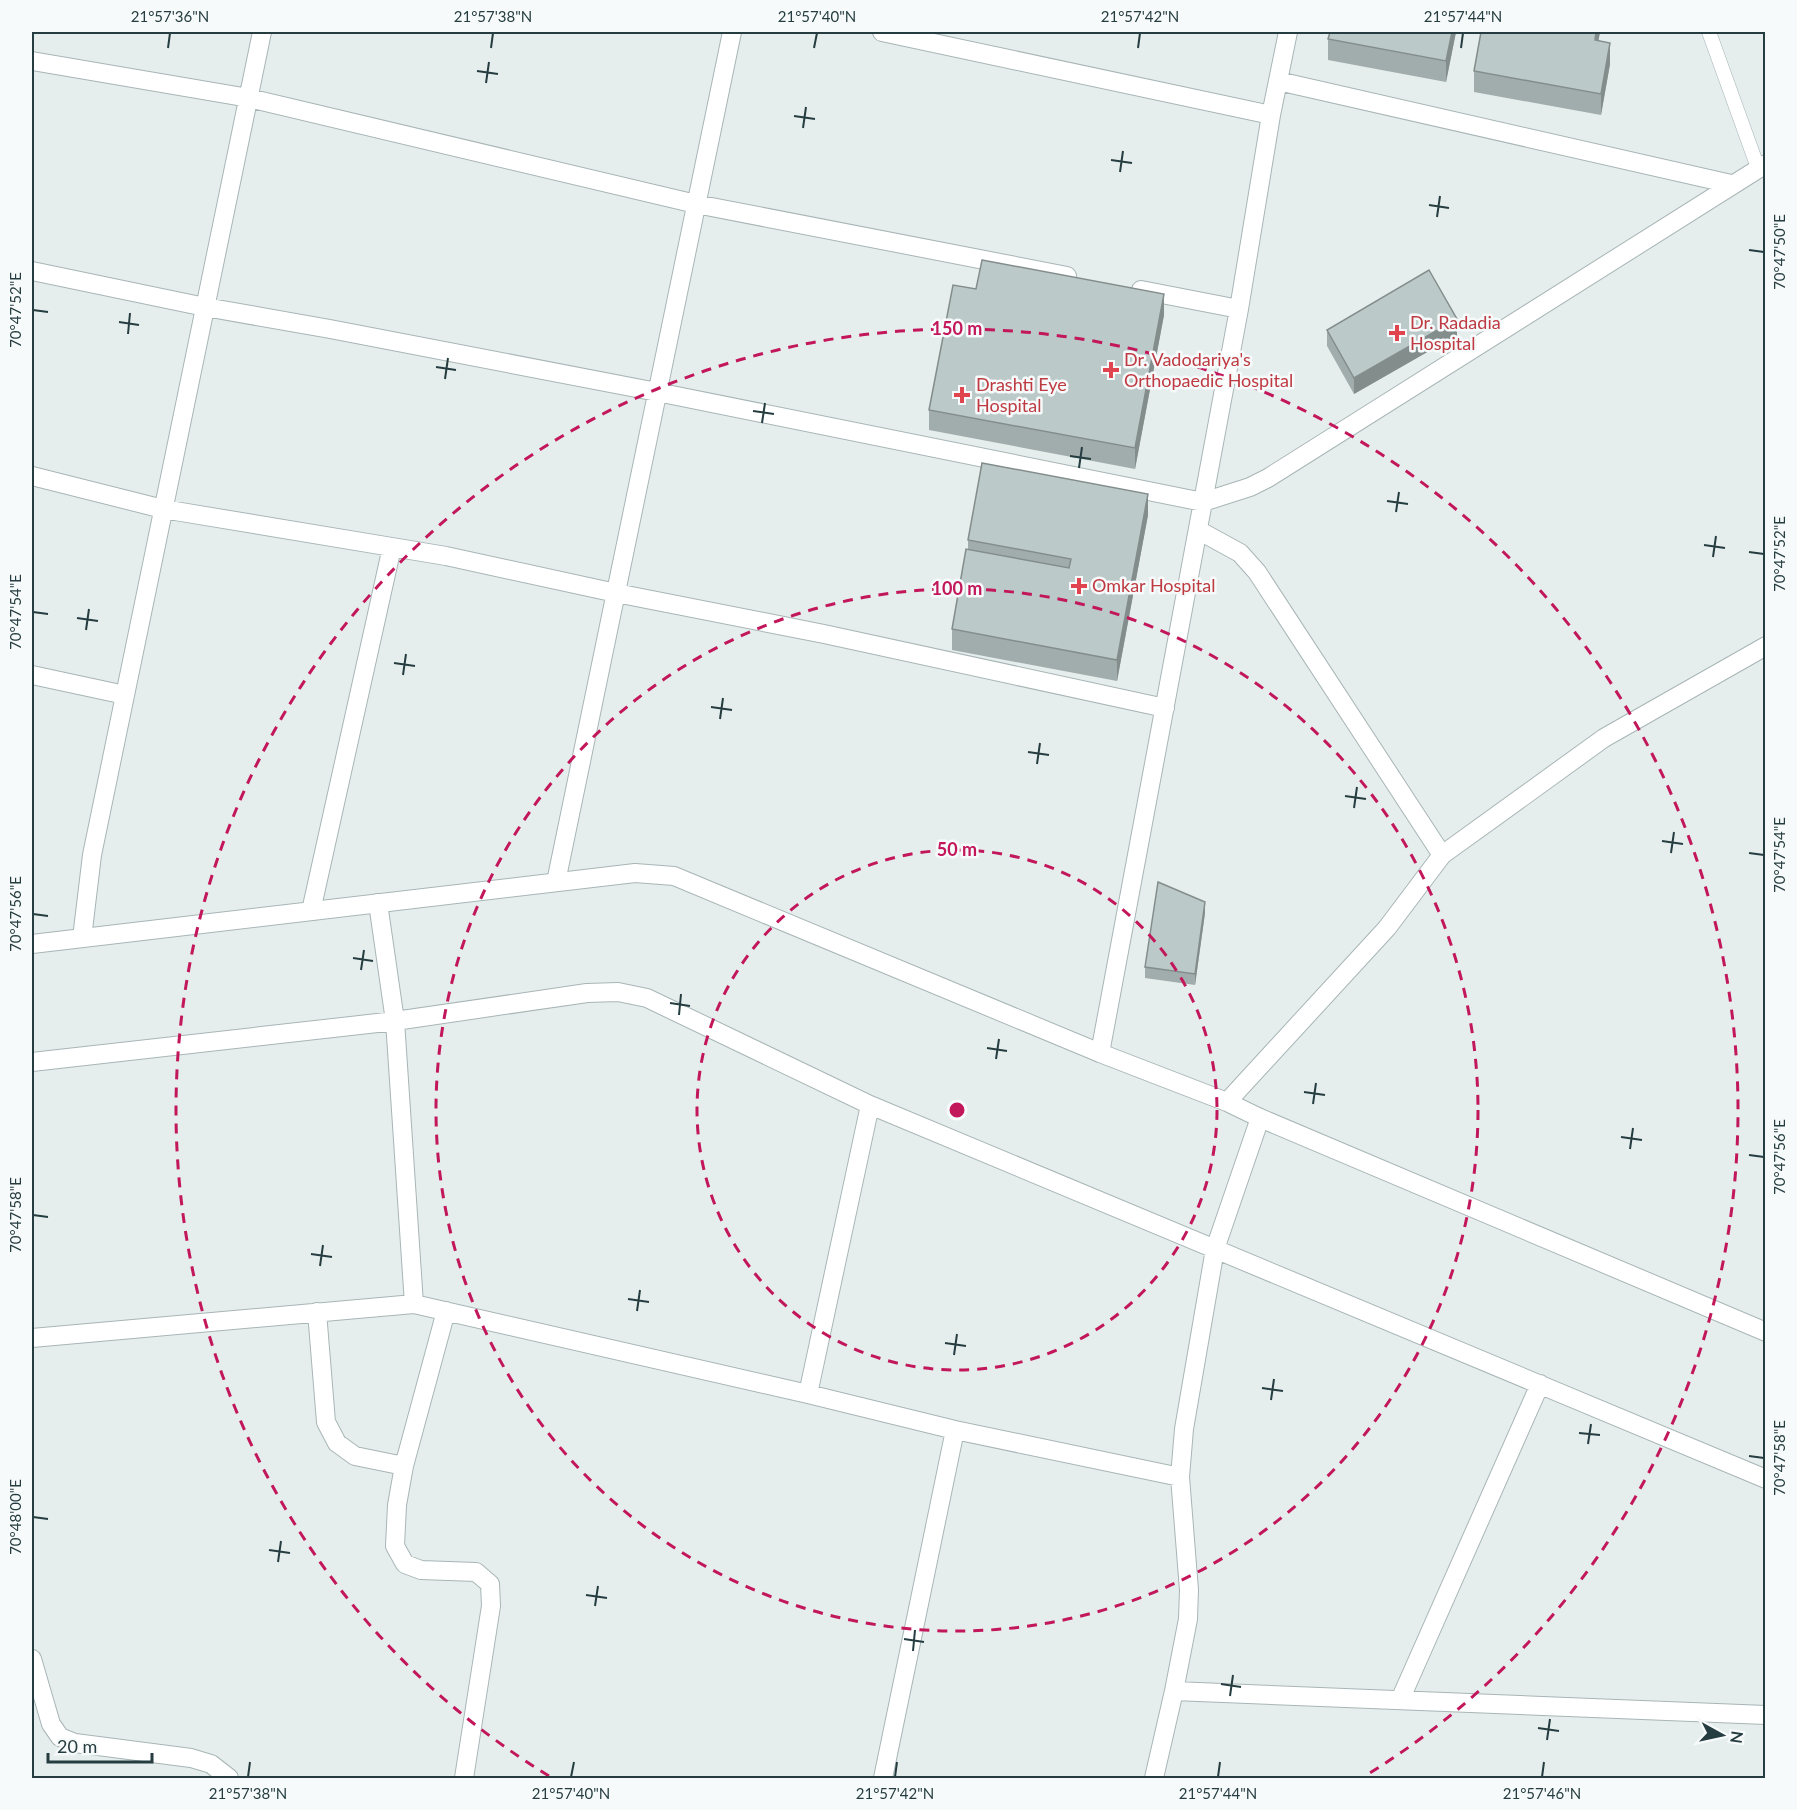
<svg xmlns="http://www.w3.org/2000/svg" width="1797" height="1810" viewBox="0 0 1797 1810" font-family="Lato,sans-serif">
<style>
.lines{fill:none;stroke-linecap:round;stroke-linejoin:round}
.service-casing{stroke:#a8b5b6;stroke-width:15}
.minor-casing{stroke:#a8b5b6;stroke-width:20}
.tertiary-casing{stroke:#a8b5b6;stroke-width:20}
.service{stroke:#fff;stroke-width:14}
.minor{stroke:#fff;stroke-width:18}
.tertiary{stroke:#fff;stroke-width:18}
.wall{fill:#a1adac}
.shaded-wall{fill:#838d8c}
.building{fill:#bbc9c8;stroke:#838d8c;stroke-width:1.5}
.ticks{fill:none;stroke:#253d40;stroke-width:2}
.ring{fill:none;stroke:#c2185b;stroke-width:3;stroke-dasharray:10 8}
.health-dot{fill:#e0444e;stroke:#f7fafa;stroke-width:2}
.labels{text-anchor:middle;stroke-width:5;stroke-linejoin:round;paint-order:stroke}
.health-label{font-size:18px;fill:#be3a42;stroke:#f7fafa;text-anchor:start}
.centre{fill:#c2185b;stroke:#f7fafa;stroke-width:3}
.ring-label{font-size:18px;text-anchor:middle;font-weight:bold;fill:#c2185b;stroke:#f7fafa;stroke-width:5;stroke-linejoin:round;paint-order:stroke}
.neatline{fill:none;stroke:#253d40;stroke-width:2}
.ticks-label{font-size:15px;text-anchor:middle;fill:#253d40}
</style>
<rect width="100%" height="100%" fill="#e6eeed"/>
<g class="lines">
<defs>
<path id="service" d="M1709,32L1758,168"/>
<path id="minor" d="M882,32L1271,115
M32,61L249,98L696,204L1067,276
M1278,81L1731,184
M32,271L205,307L330,329L657,392L1203,502L1250,487L1268,478L1766,164
M1141,290L1239,309
M32,476L163,509L446,556L616,593L824,634L1165,708
M1198,530L1240,553L1257,572L1442,855
M32,675L125,695
M556,882L732,32
M311,911L392,547
M82,938L92,855L262,32
M1100,1053L1239,309L1271,115L1288,32
M32,1062L395,1021L587,993L618,992L647,998L870,1105L1766,1479
M414,1304L808,1394L955,1430L1180,1477L1189,1590L1188,1619L1174,1691L1154,1778
M446,1311L404,1466L397,1505L395,1546L405,1564L421,1570L476,1572L490,1584L491,1606L464,1778
M317,1312L326,1422L337,1443L355,1456L404,1466
M32,1338L414,1304L395,1021L378,903
M808,1394L870,1105
M1180,1477L1184,1429L1215,1249L1260,1118
M32,1659L51,1724L60,1737L75,1743L191,1758L211,1764L229,1778
M1174,1691L1766,1715
M1400,1700L1540,1384
M883,1778L955,1430"/>
<path id="tertiary" d="M32,944L635,873L674,876L1100,1053L1227,1102L1260,1118L1766,1332
M1227,1102L1387,928L1442,855L1604,738L1766,646"/>
</defs>
<use href="#service" class="service-casing"/>
<use href="#minor" class="minor-casing"/>
<use href="#tertiary" class="tertiary-casing"/>
<use href="#service" class="service"/>
<use href="#minor" class="minor"/>
<use href="#tertiary" class="tertiary"/>
</g>
<path class="wall" d="M1330,32H1456L1446,82L1328,60V39Z
M1481,32H1600L1598,41L1610,64L1601,115L1474,92V71Z
M976,289L1164,315L1135,469L929,430V410Z
M1327,330L1457,335L1354,394L1327,346Z
M1148,515L1117,681L952,650V629L968,550V540Z
M1205,913L1195,985L1145,978V967Z"/>
<path class="shaded-wall" d="M1452,32H1456L1446,82V61Z
M1596,32H1600L1595,61V40Z
M1610,43V64L1601,115V94Z
M1164,294V315L1135,469V448Z
M1457,319V335L1354,394V378Z
M1148,494V515L1117,681V660Z
M1205,902V913L1195,985V974Z"/>
<path class="building" d="M1330,32H1452L1446,61L1328,39Z
M1481,32H1596L1595,40L1610,43L1601,94L1474,71Z
M982,260L1164,294L1135,448L929,410L953,285L976,289Z
M1429,270L1457,319L1354,378L1327,330Z
M982,463L1148,494L1117,660L952,629L966,549L1069,568L1071,559L968,540Z
M1158,882L1205,902L1195,974L1145,967Z"/>
<path class="ticks" d="M168,48L170,33M491,48L493,33M814,48L817,33M1138,48L1140,33M1461,48L1463,33M477,71L498,74M486,83L489,62M794,116L815,119M803,128L806,107M1111,160L1132,163M1120,172L1123,151M1429,205L1449,208M1437,217L1440,196M1749,250L1764,252M33,310L48,312M119,322L139,325M128,334L130,313M436,367L456,370M445,379L448,358M753,411L774,414M762,423L765,403M1070,456L1091,459M1079,468L1082,447M1387,501L1408,504M1396,512L1399,492M1704,545L1725,548M1749,552L1764,554M1713,557L1716,536M33,612L48,614M77,618L98,621M86,630L89,609M394,663L415,666M403,675L406,654M711,707L732,710M720,719L723,698M1028,752L1049,755M1037,764L1040,743M1345,796L1366,799M1354,808L1357,787M1662,841L1683,844M1671,853L1674,832M1749,853L1764,855M33,914L48,916M353,958L373,961M361,970L364,950M670,1003L690,1006M679,1015L681,994M987,1048L1007,1051M996,1059L999,1039M1304,1092L1325,1095M1313,1104L1316,1083M1621,1137L1642,1140M1630,1149L1633,1128M1749,1155L1764,1157M33,1215L48,1217M311,1254L332,1257M320,1266L323,1245M628,1299L649,1302M637,1311L640,1290M945,1343L966,1346M954,1355L957,1334M1262,1388L1283,1391M1271,1400L1274,1379M1579,1433L1600,1435M1588,1444L1591,1424M1749,1456L1764,1458M33,1517L48,1519M269,1550L290,1553M278,1562L281,1541M586,1595L607,1598M595,1606L598,1586M904,1639L924,1642M913,1651L915,1630M1221,1684L1241,1687M1230,1696L1233,1675M1538,1728L1559,1731M1547,1740L1550,1719M248,1777L250,1762M571,1777L574,1762M895,1777L897,1762M1218,1777L1220,1762M1542,1777L1544,1762"/>
<g class="ring">
<circle cx="957" cy="1110" r="260"/>
<circle cx="957" cy="1110" r="521"/>
<path d="M549 1776A781 781 0 1 1 1365 1776"/>
</g>
<g class="health-dot">
<path d="M1394 324h6v6h6v6h-6v6h-6v-6h-6v-6h6z"/>
<path d="M1108 361h6v6h6v6h-6v6h-6v-6h-6v-6h6z"/>
<path d="M959 386h6v6h6v6h-6v6h-6v-6h-6v-6h6z"/>
<path d="M1076 577h6v6h6v6h-6v6h-6v-6h-6v-6h6z"/>
</g>
<g class="labels">
<g class="health-label">
<text x="1410" y="329">Dr. Radadia<tspan x="1410" dy="21">Hospital</tspan></text>
<text x="1124" y="366">Dr. Vadodariya's<tspan x="1124" dy="21">Orthopaedic Hospital</tspan></text>
<text x="976" y="391">Drashti Eye<tspan x="976" dy="21">Hospital</tspan></text>
<text x="1092" y="592">Omkar Hospital</text>
</g>
</g>
<circle cx="957" cy="1110" r="9" class="centre"/>
<g class="ring-label">
<text x="957" y="335">150 m</text>
<text x="957" y="595">100 m</text>
<text x="957" y="856">50 m</text>
</g>
<rect width="1797" height="1810" fill="none" stroke="#f7fafa" stroke-width="66"/>
<g transform="translate(1722 1735) rotate(98)" stroke="#f7fafa" stroke-width="4.5" paint-order="stroke">
<path d="M0-4.5L10 22L0 15L-10 22Z" fill="#253d40"/>
<text y="-9" font-size="16" font-weight="bold" text-anchor="middle" fill="#253d40">N</text>
</g>
<path d="M48 1753v9h104v-9" fill="none" stroke="#253d40" stroke-width="3"/>
<text x="57" y="1753" font-size="18" fill="#253d40" stroke="#f7fafa" stroke-width="4.5" paint-order="stroke">20 m</text>
<rect x="33" y="33" width="1731" height="1744" class="neatline"/>
<g class="ticks-label">
<text x="170" y="22">21°57'36"N</text>
<text x="493" y="22">21°57'38"N</text>
<text x="817" y="22">21°57'40"N</text>
<text x="1140" y="22">21°57'42"N</text>
<text x="1463" y="22">21°57'44"N</text>
<text transform="translate(1780 252) rotate(-90)" y="5">70°47'50"E</text>
<text transform="translate(16 310) rotate(-90)" y="5">70°47'52"E</text>
<text transform="translate(1780 554) rotate(-90)" y="5">70°47'52"E</text>
<text transform="translate(16 612) rotate(-90)" y="5">70°47'54"E</text>
<text transform="translate(1780 855) rotate(-90)" y="5">70°47'54"E</text>
<text transform="translate(16 914) rotate(-90)" y="5">70°47'56"E</text>
<text transform="translate(1780 1157) rotate(-90)" y="5">70°47'56"E</text>
<text transform="translate(16 1215) rotate(-90)" y="5">70°47'58"E</text>
<text transform="translate(1780 1458) rotate(-90)" y="5">70°47'58"E</text>
<text transform="translate(16 1517) rotate(-90)" y="5">70°48'00"E</text>
<text x="248" y="1799">21°57'38"N</text>
<text x="571" y="1799">21°57'40"N</text>
<text x="895" y="1799">21°57'42"N</text>
<text x="1218" y="1799">21°57'44"N</text>
<text x="1542" y="1799">21°57'46"N</text>
</g>
</svg>
